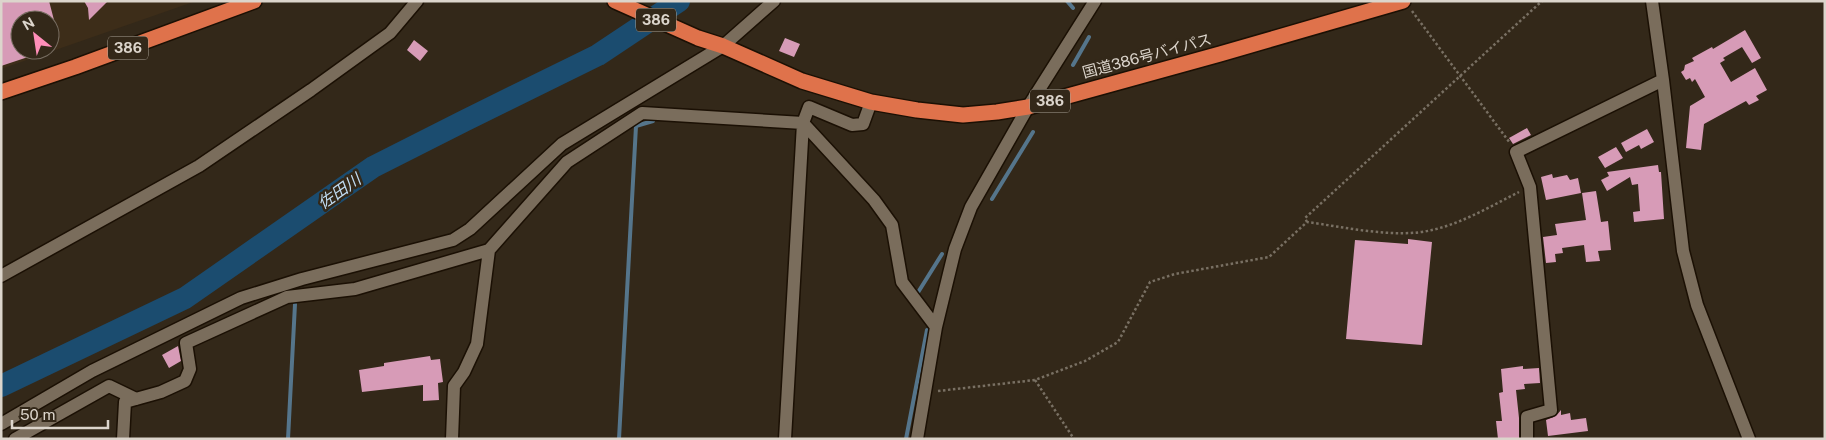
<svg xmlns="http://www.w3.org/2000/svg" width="1826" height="440" viewBox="0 0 1826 440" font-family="'Public Sans','Noto Sans JP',sans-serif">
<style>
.built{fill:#3d2d19;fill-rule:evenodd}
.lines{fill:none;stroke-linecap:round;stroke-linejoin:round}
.stream{stroke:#55758b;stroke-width:4}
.river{stroke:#1b4c6f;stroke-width:22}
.building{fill:#d79bb7}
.minor-casing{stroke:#1b1004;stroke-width:15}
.highway-casing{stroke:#1b1004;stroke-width:18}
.path{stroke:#797063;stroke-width:2.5;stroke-dasharray:2.5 2.5;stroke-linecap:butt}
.minor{stroke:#7a6d5c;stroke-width:12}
.highway{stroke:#df724b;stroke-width:15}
.labels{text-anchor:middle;stroke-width:5;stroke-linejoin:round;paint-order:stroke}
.shield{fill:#332819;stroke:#a9a196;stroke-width:1}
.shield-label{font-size:14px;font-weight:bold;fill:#dcd5cc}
.street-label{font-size:15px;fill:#dcd5cc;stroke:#332819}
.water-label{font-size:16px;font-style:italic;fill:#c0dcf3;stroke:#332819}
</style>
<rect width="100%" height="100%" fill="#332819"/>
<path class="built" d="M1,1H196L1,69ZM20,20H50V50H20Z"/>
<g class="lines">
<path class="stream" d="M1067,1L1073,8
M1073,65L1089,37
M992,199L1033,132
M918,297L917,294L942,254
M288,439L295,304
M619,439L636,126L653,121
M906,439L927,330"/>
<path class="river" d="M1,386L185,298L373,167L464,121L598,55L679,1"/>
</g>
<path class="building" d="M1,1H49L54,20H20V50H43V52L1,66Z
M84,1H108L89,20L88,8Z
M1745,30L1761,58L1752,63L1742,47L1723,58L1725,60L1720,63L1731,82L1755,68L1767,90L1756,96L1759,100L1749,105L1746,101L1704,124L1701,150L1686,148L1690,106L1705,97L1695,79L1692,82L1690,78L1686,80L1681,72L1684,70L1685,65L1694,61L1692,58L1712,47L1713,49Z
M785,38L800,44L794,57L779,51Z
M414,40L428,51L420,61L407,50Z
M1527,128L1531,135L1513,144L1509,138Z
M1647,129L1654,142L1641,149L1639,145L1626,152L1621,143Z
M1616,147L1623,158L1605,168L1598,157Z
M1658,165L1659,172H1661L1664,219L1634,222L1633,212L1640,211L1638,184L1632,185L1630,177L1607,191L1601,180L1609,176L1607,172Z
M1552,174L1553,178L1567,175L1570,180L1578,178L1581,193L1546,200L1541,177Z
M1596,191L1601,222L1608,221L1611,250L1598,251L1600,261L1586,262L1584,245L1562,248L1563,253L1555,254L1556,262L1546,263L1543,237L1557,235L1555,224L1586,220L1582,193Z
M1408,239L1432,242L1422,345L1346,339L1355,240L1408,244Z
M178,346L181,361L169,368L162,355Z
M430,356L431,360L440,359L443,382L438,383L439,400L423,401V385L362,392L359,370L384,366V363Z
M1523,366V369L1539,368L1540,383L1524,384L1525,389L1516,390L1519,418V439H1498L1496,421H1502L1499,393L1503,392L1501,369Z
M1561,410V415L1570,413L1571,420L1586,418L1588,431L1548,436L1546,420L1556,416Z"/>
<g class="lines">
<defs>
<path id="minor" d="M1652,1L1663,80L1683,251L1697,305L1749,439
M1,276L199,166L311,90L390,33L417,1
M1,424L92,371L241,298L302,279L453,240L470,229L562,144L723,46L774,1
M15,439L109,386L136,399
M123,439L125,402L161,392L185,381L190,369L186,343L287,297L355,289L489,250L567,162L642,113L803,123L874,200L892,225L902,282L936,327
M452,439L454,386L464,372L477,344L489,250
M785,439L803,123L809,107L852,125L863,124L871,102
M917,439L936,327L955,249L971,207L1028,107L1095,1
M1527,439V417L1551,410L1530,187L1516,152L1663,80"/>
<path id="highway" d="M615,1L698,38L723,46L802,81L871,102L917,110L963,115L997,112L1028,107L1220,54L1403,1
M1,92L75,67L254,1"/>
</defs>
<use href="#minor" class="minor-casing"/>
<use href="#highway" class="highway-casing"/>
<path class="path" d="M1412,11L1510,143
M1307,222L1305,218L1542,1
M1035,380L1074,439
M938,391L1035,380L1085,361L1118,342L1150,282L1175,274L1269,257L1307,222C1344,227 1396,239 1432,230C1463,223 1491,206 1519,192"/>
<use href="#minor" class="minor"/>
<use href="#highway" class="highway"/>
</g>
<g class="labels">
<g class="shield">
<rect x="636" y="8.5" width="40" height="23" rx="4"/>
<rect x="108" y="36.5" width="40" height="23" rx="4"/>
<rect x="1030" y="89.5" width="40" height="23" rx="4"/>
</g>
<g class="shield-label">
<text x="656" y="25">386</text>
<text x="128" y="53">386</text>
<text x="1050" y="106">386</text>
</g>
<g class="street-label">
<text transform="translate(1147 56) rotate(-15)" y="5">国道386号バイパス</text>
</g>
<g class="water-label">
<text transform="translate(339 191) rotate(-35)" y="6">佐田川</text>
</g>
</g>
<rect width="1826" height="440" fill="none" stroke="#dcd5cc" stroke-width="5"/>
<g transform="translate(35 35) rotate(330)"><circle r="24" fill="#332819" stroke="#776d61"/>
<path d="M0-4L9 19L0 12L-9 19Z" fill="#ff8eb9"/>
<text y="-8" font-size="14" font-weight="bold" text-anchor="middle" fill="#dcd5cc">N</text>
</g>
<path d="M12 420v8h96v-8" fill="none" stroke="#dcd5cc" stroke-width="2.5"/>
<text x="20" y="420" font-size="15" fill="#dcd5cc" stroke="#332819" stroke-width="4" paint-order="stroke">50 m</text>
</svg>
